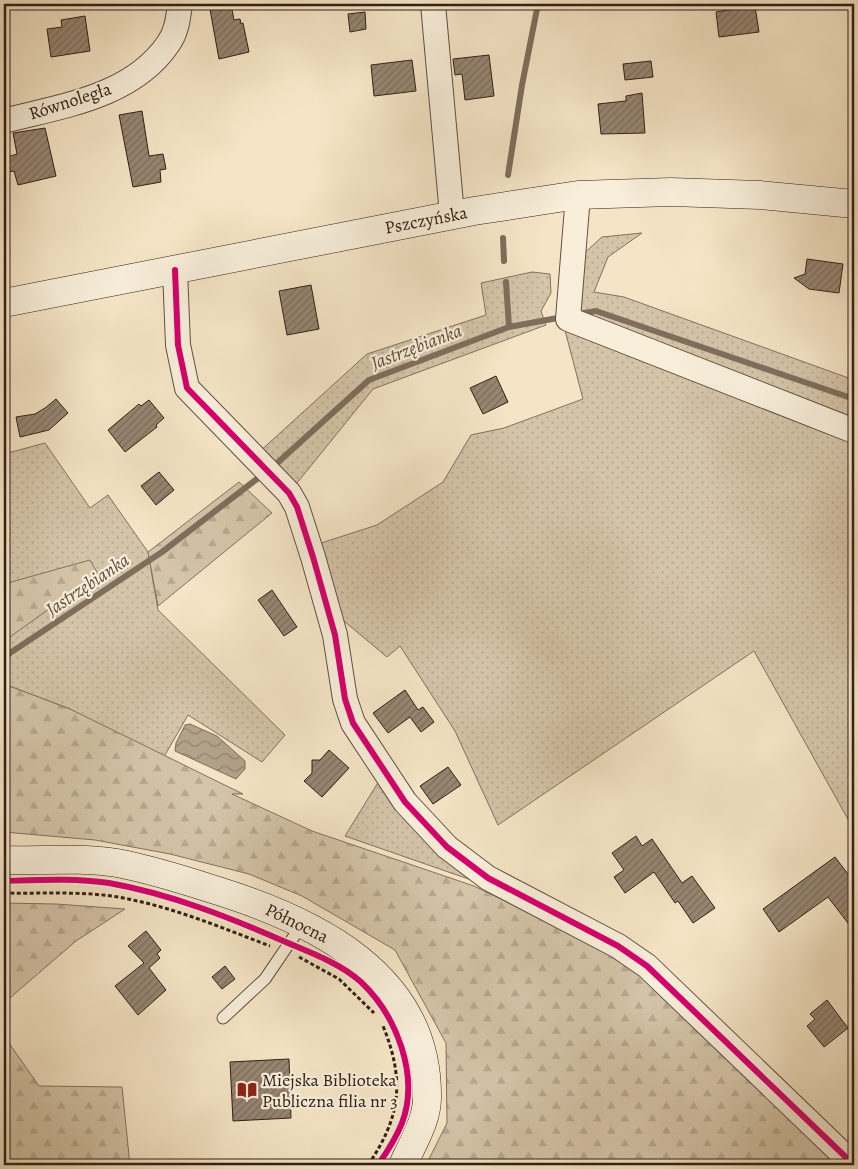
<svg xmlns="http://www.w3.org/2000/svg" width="858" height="1169" viewBox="0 0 858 1169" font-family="Alegreya,serif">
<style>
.grass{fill:url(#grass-dots);stroke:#827260}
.forest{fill:url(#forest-firs);stroke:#827260}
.water{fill:url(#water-waves);stroke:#7e6e5c}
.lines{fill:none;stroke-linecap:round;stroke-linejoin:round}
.stream{stroke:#7e6e5c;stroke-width:6}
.building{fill:url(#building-hatch);stroke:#302017}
.lane-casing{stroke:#615143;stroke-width:13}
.street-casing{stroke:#615143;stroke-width:26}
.secondary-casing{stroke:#302017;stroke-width:29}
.path{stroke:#302017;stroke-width:3;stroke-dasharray:4 2.5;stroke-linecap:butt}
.lane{stroke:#f8eeda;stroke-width:11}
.street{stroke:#f8eeda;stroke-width:24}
.secondary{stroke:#f8eeda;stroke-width:28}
.cycleway-casing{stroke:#f8eeda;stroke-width:9}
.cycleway{stroke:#d6006c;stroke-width:6}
.labels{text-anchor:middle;stroke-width:4.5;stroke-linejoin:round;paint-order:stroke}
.street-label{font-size:18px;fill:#302017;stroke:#f8eeda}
.poi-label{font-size:18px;fill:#302017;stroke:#f8eeda;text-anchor:start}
.water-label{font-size:19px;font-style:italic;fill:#5e4e3f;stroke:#f8eeda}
</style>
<defs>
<pattern id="grass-dots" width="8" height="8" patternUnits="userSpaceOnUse" patternTransform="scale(1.25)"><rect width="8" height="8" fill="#d4c4a8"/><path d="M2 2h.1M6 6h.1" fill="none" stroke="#b6a890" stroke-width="1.8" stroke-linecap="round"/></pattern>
<pattern id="forest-firs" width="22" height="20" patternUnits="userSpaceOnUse" patternTransform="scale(1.25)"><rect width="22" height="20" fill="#d4c4a8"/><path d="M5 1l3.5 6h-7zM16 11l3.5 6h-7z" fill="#b6a890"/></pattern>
<pattern id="water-waves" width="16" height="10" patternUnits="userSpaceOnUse" patternTransform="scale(1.25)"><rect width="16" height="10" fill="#b2a28a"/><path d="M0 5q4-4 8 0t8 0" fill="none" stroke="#918470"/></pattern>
<pattern id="building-hatch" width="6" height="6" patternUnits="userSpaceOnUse" patternTransform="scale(1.25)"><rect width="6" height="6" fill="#968672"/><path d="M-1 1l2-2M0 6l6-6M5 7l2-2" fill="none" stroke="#7b6d5d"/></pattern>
</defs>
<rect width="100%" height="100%" fill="#f5e5c6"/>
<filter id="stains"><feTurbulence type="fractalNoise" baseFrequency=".004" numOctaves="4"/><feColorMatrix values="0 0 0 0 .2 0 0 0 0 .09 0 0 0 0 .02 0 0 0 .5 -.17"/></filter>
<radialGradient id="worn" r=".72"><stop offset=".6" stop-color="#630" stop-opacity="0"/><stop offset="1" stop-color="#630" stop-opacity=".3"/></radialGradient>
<path class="grass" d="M642,233L608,257L594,292L624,297L854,380V830L754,651L498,825L455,731L400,646L387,657L338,616L315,545L377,525L443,482L471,435L504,428L583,399L562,319L581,256L602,237Z
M532,272L550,274L551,293L541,311L546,325L373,389L293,488L258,453L367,354L486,315L481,283Z
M45,443L90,508L108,495L148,552L158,610L285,735L262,762L188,715L161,762L70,709L4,684V650L6,639L98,574L4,584V454Z
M379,781L477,882L345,836Z"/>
<path class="forest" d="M239,482L272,513L158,606L148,552Z
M90,560L98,574L7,639L4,650V584Z
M4,684L70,709L243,794H232L312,831L474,886L610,952L637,970L842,1165H426L447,1123L446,1043L395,950L302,896L249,874L170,854L95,840L4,832Z
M4,903L56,904L125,909L76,941L4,1003Z
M4,1036L39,1086L122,1087L130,1165H4Z"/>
<path class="water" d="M190,724L217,736L245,761V769L236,779L175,751L176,743L185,725Z"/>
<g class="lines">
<path class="stream" d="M508,175L522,85L537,9
M503,238L504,261
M506,282L509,327
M578,314L596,311L854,399
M4,657L162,552L275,465L369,380L509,327L563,317"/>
</g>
<path class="building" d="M209,4H231L234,20L240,19L241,24L243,23L249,52L219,59Z
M755,6L759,32L719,37L716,12Z
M365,12L366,29L350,32L348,14Z
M85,16L90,51L51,57L47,29L62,27L61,20Z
M489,55L494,96L465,100L462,74L455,75L453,59Z
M412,60L416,91L374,96L371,65Z
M651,61L653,77L625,80L623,64Z
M642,93L645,133L601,134L598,104L626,101V96Z
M142,111L149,156L163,154L166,169L160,170L161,182L133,187L119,115Z
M45,128L56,176L18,185L14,171L4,173V158L17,154L13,133Z
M807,259L843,264L839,293L809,289L794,278L805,274Z
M311,285L319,329L287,335L279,291Z
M496,376L508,402L483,414L470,388Z
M56,399L68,413L49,430L20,437L16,417L35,414L45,408Z
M149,400L164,418L156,425L157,427L125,452L108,430L139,404L141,406Z
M159,472L174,490L156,505L141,486Z
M272,590L297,627L284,636L258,600Z
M405,690L418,710L423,707L434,722L421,732L410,717L388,733L373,713Z
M329,750L349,768L322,797L304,781L312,773V760H320Z
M448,767L461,785L433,804L420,786Z
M636,836L642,846L652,839L682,883L692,876L715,908L693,923L678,901L675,903L654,872L625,893L614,877L624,870L612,853Z
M835,857L854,882V931L828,897L779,932L763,909Z
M146,931L161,950L157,954L160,958L149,968L166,990L138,1015L115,986L144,963L128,946Z
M225,966L235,979L222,989L212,977Z
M827,1000L848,1028L824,1047L807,1026L815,1019L810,1014Z
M289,1059L291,1118L233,1121L230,1062Z"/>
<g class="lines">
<defs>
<path id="lane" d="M223,1018L265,979L303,923"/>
<path id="street" d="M433,4L452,215
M4,121C61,106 132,97 168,44C177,32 178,18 180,4
M578,195L568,319L854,431
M175,270L178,345L187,388L289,493L297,507L313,557L335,635L345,699L353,723L405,802L447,847L488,878L618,946L647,966L854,1165"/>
<path id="secondary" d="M4,303L474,211L578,195L671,192L760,195L854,204
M4,860C41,861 81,857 117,863C149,869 181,879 212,889C313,920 429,974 427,1098C427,1121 412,1144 403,1165"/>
</defs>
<use href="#lane" class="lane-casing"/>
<use href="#street" class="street-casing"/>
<use href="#secondary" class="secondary-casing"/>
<path class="path" d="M4,893C46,894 91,890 133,900C180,910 225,929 270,946
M299,957L339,979L374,1013
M368,1165C401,1117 405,1080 383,1026"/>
<use href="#lane" class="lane"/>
<use href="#street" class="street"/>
<use href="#secondary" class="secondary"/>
<defs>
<path id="cycleway" d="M175,270L178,345L187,388L289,493L297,507L313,557L335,635L345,699L353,723L405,802L447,847L488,878L618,946L647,966L854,1165
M4,881C38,880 75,878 109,883C171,894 231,918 288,943C312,953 341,964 361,982C396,1015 420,1075 402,1123C396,1138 387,1152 378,1165"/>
</defs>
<use href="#cycleway" class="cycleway-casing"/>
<use href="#cycleway" class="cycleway"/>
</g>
<defs>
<symbol id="library-bare" viewBox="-9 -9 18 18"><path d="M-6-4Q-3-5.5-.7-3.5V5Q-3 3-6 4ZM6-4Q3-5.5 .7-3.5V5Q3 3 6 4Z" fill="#8f2418" stroke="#f8eeda" stroke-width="2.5" paint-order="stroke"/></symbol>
</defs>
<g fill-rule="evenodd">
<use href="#library-bare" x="233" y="1076" width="28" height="28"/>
</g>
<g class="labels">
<g class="street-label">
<text transform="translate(70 101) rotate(-18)" y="6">Równoległa</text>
<text transform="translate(426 220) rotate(-11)" y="6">Pszczyńska</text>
<text transform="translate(297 923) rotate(26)" y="6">Północna</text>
</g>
<g class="poi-label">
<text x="262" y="1086">Miejska Biblioteka<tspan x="262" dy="21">Publiczna filia nr 3</tspan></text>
</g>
<g class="water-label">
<text transform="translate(416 346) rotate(-21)" y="7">Jastrzębianka</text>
<text transform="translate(87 584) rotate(-34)" y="7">Jastrzębianka</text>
</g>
</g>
<rect width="858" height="1169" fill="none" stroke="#f5e5c6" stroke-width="20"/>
<rect x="5" y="5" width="848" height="1159" fill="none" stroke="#302017" stroke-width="2.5"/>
<rect x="10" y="10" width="838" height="1149" fill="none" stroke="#302017"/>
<rect width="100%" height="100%" filter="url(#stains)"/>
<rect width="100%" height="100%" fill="url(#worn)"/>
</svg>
